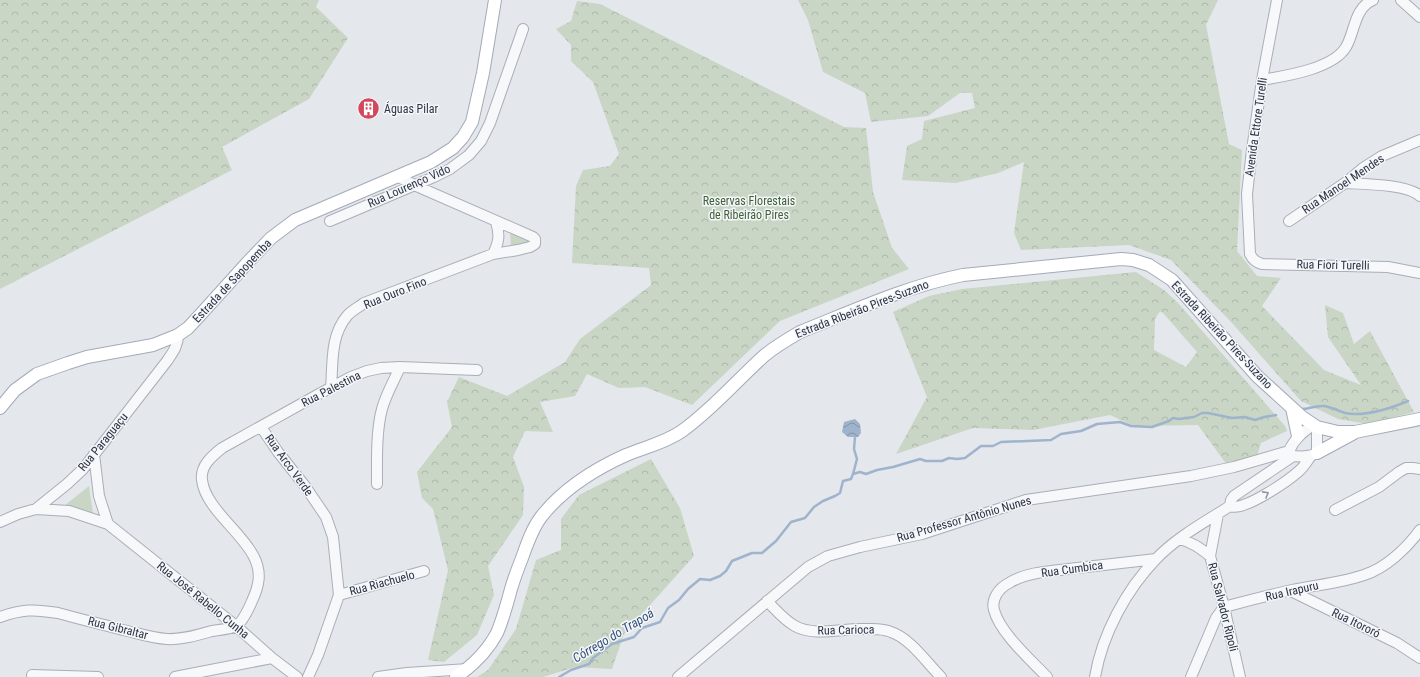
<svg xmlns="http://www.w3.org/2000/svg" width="1420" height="677" viewBox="0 0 1420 677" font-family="'Roboto Condensed',sans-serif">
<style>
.forest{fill:url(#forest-crowns);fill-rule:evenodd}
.garden{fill:#c9d6c5}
.water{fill:url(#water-waves)}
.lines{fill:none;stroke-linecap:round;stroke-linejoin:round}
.stream{stroke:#9fb4cc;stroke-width:2.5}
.minor-casing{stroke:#a9aeb7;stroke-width:12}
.major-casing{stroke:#a3abb8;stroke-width:14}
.minor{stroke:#f7f8fa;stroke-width:10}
.major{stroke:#fff;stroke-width:12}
.oneway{stroke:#9196a0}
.labels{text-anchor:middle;stroke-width:3;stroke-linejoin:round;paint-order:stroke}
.poi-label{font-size:12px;fill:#2b3445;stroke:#f4f6f9;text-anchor:start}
.street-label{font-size:12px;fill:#2b3445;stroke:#f4f6f9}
.park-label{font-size:12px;fill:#3f6138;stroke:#f4f6f9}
.water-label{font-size:13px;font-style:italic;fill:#34527a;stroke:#f4f6f9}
</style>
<defs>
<pattern id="forest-crowns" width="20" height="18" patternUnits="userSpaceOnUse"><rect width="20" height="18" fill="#c9d6c5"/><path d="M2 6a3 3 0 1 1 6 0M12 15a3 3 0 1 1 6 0" fill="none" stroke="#adb8ab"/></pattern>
<pattern id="water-waves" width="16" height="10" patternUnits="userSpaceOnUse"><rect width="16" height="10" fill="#9fb4cc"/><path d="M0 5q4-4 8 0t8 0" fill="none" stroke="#8293a7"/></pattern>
</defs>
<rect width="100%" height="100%" fill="#e4e7ec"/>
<path class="forest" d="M0,0H319L316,7L348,38L309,99L222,147L232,170L0,289Z
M798,0H1218L1206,25L1229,144L1242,150L1237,251L1257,276L1281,278L1262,306L1324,370L1361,385L1328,337L1325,305L1343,313L1354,344L1370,331L1414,412L1368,424L1338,419L1301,401L1232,323L1171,260L1129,245L1021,250L1014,233L1024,162L998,173L956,183L902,180L907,146L922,139L924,121L975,108L972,93H960L928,116L871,122L865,93L823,72L808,20Z
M577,1L600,4L844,127L866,128L873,192L892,248L909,269L780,321L692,405L645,387L619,388L587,374L575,396L540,402L553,432L525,431L513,457L524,487L523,515L488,566L494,595L477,635L444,662L428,660L448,570L433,509L422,498L417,472L452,427L447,402L459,377L507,396L565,362L580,339L651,285L649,268L572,263L576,186L583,170L610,166L619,154L593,82L571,61V45L556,29L571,21Z
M1136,272L1164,290L1178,303L1285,426L1287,431L1261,443L1257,456L1227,465L1198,425L1134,426L1110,415L1033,430L973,428L896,454L927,397L893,312L929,296L962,289ZM1160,311L1163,313L1197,352L1186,367L1154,350L1155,319Z
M651,459L680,508L694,556L624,634L612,669L575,667L543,677H477L488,670L516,629L536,560L561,550V519L579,495Z"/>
<path class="garden" d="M510,233L532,243L508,252L511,246Z
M89,486L93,514L64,506Z"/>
<path class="water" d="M855,419L860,424L861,433L858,437H848L842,432L844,422Z"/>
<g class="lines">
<path class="stream" d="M1300,409C1308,410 1315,405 1324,406C1331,407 1338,411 1345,413C1365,417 1389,409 1408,401
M853,474L857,459L854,449L855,437
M559,677L571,670L589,664L593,658L612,644L634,637L642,628L660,622L668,608L679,600L688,589L700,579L710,580L720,576L726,571L732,561L752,553H762L776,541L791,522L805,518L814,507L823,501L835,496L840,493L843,481L851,479L853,474L860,472L866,474L877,470L893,467L920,459L926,461H942L949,458L957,459L965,458L981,446H993L1001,442L1051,440L1061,434L1081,431L1097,424L1120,422L1131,426L1152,427L1169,421L1173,418L1179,419L1194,417L1202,413H1208L1232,418L1245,417L1255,420L1264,417L1276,415"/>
<defs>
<path id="minor" d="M1277,0L1262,80L1252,150L1247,194L1250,254C1253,260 1256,262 1262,264L1388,267L1420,273
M1401,0L1420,17
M1262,80C1285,76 1333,69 1346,47C1355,32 1354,8 1373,0
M1345,183C1363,184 1407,184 1420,196
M330,221L434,177L450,169L469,155L481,141L490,123L523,29
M1289,221L1345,183L1363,168L1382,156L1420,140
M493,254C499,242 500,235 496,222
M331,388C333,364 330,336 347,316C351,311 359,307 364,303L493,254L518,250L530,247L535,244V239L533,237L414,185L397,176
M261,427L278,452L305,486L326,517L333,537L339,595L318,655L308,677
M1289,451L1293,456C1302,457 1309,457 1317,453V427
M1289,451C1294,439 1303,432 1313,425
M94,454L99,496L108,524
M377,484C377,461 376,431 382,409C386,394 394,381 400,367
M1230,506C1242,513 1289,480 1299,471C1304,467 1307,461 1311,456
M1230,506L1231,500L1234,496L1293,456
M36,509L69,511L108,524L236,626L272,658L297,677
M1335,510L1379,487L1399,472L1406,468H1413L1420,469
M1218,514L1210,556L1224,607L1240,677
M0,522L18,514L36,509L67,484L83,469L167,361C173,352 178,346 178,335
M1179,539C1192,542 1200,548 1210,556
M1291,591L1397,643L1420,658
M339,595L424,571
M767,601C776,610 784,620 795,626C815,637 842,628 864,629C873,629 883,628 891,632C910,638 927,663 941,677
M0,617C22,609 34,609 58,613C79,619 101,624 123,630C137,633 152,638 167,639C182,640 198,635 212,631C218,630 231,629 236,626C243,622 249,608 252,601C259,586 262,573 254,557C242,532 205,508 202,480C200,466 212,456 222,448L319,394L351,377L367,371L381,368L400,367L477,370
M32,675L98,677
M175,677L272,658
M378,677L407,673L468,669
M678,677L808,567L828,556L860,547L922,534L1026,500L1191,476L1234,467L1289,451
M1047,677C1031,660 1000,633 994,610C991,599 999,588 1009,583C1028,571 1055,571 1077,568C1103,565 1129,562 1156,559
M1095,677C1102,635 1126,590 1156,559C1177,537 1205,522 1230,506
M1191,677L1216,618L1224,607C1247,601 1269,595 1292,590C1316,585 1341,583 1364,575C1386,568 1407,548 1420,530"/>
<path id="major" d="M0,408L15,390L37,374L68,363L87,357L153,345L178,335L188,328L201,314L248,262L271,238L295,220L431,162L453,148L463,137L472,122L483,73L495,0
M1292,408L1298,436
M1317,453L1354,433
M456,677C472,666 488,650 497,633C503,619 507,604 511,589C514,579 518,568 522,558C527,544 532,529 541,517C562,490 595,469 626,455C645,447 665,443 682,431C713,409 737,380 765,355C776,346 788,339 800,332C853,311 907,286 963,275L1121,259L1133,260L1149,265L1172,280L1257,376L1302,417L1317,427L1338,432H1355L1420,419"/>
</defs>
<use href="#minor" class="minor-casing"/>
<use href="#major" class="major-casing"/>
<use href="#minor" class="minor"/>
<use href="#major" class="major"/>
</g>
<defs><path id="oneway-chevron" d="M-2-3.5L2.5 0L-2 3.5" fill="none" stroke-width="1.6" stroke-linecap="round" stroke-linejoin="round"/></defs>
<use class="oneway" href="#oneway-chevron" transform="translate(1266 494) rotate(-29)"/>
<defs>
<symbol id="building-disc" viewBox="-11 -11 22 22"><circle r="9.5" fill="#d1495b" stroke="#f4f6f9"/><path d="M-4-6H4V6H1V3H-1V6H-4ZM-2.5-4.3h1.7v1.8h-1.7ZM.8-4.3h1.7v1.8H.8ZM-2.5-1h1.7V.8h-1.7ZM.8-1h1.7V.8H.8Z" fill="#fff"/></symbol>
</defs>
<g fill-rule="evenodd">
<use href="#building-disc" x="356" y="96" width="25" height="25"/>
</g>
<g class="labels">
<g class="poi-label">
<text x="384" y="113">Águas Pilar</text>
</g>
<g class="street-label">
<text transform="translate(1256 127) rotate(-82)" y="4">Avenida Ettore Turelli</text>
<text transform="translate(1343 184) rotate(-34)" y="4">Rua Manoel Mendes</text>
<text transform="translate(409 186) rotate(-24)" y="4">Rua Lourenço Vido</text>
<text transform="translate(1333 265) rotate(1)" y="4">Rua Fiori Turelli</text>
<text transform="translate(232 281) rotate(-47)" y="4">Estrada de Sapopemba</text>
<text transform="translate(395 293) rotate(-22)" y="4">Rua Ouro Fino</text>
<text transform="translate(862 309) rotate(-21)" y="4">Estrada Ribeirão Pires-Suzano</text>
<text transform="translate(1222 335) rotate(47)" y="4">Estrada Ribeirão Pires-Suzano</text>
<text transform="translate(331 389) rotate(-27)" y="4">Rua Palestina</text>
<text transform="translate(103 442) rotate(-51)" y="4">Rua Paraguaçu</text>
<text transform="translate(289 465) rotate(54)" y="4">Rua Arco Verde</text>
<text transform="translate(964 519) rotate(-16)" y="4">Rua Professor Antônio Nunes</text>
<text transform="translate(1072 569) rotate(-8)" y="4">Rua Cumbica</text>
<text transform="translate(382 583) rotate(-15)" y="4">Rua Riachuelo</text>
<text transform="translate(1292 591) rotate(-13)" y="4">Rua Irapuru</text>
<text transform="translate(203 600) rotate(39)" y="4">Rua José Rabello Cunha</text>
<text transform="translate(1223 607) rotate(76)" y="4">Rua Salvador Ripoli</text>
<text transform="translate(1356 623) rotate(26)" y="4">Rua Itororó</text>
<text transform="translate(118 628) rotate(14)" y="4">Rua Gibraltar</text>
<text transform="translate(846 630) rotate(-1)" y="4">Rua Carioca</text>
</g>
<g class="park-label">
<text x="749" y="205">Reservas Florestais<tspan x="749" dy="14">de Ribeirão Pires</tspan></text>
</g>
<g class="water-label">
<text transform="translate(613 635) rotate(-31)" y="5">Córrego do Trapoá</text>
</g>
</g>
</svg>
